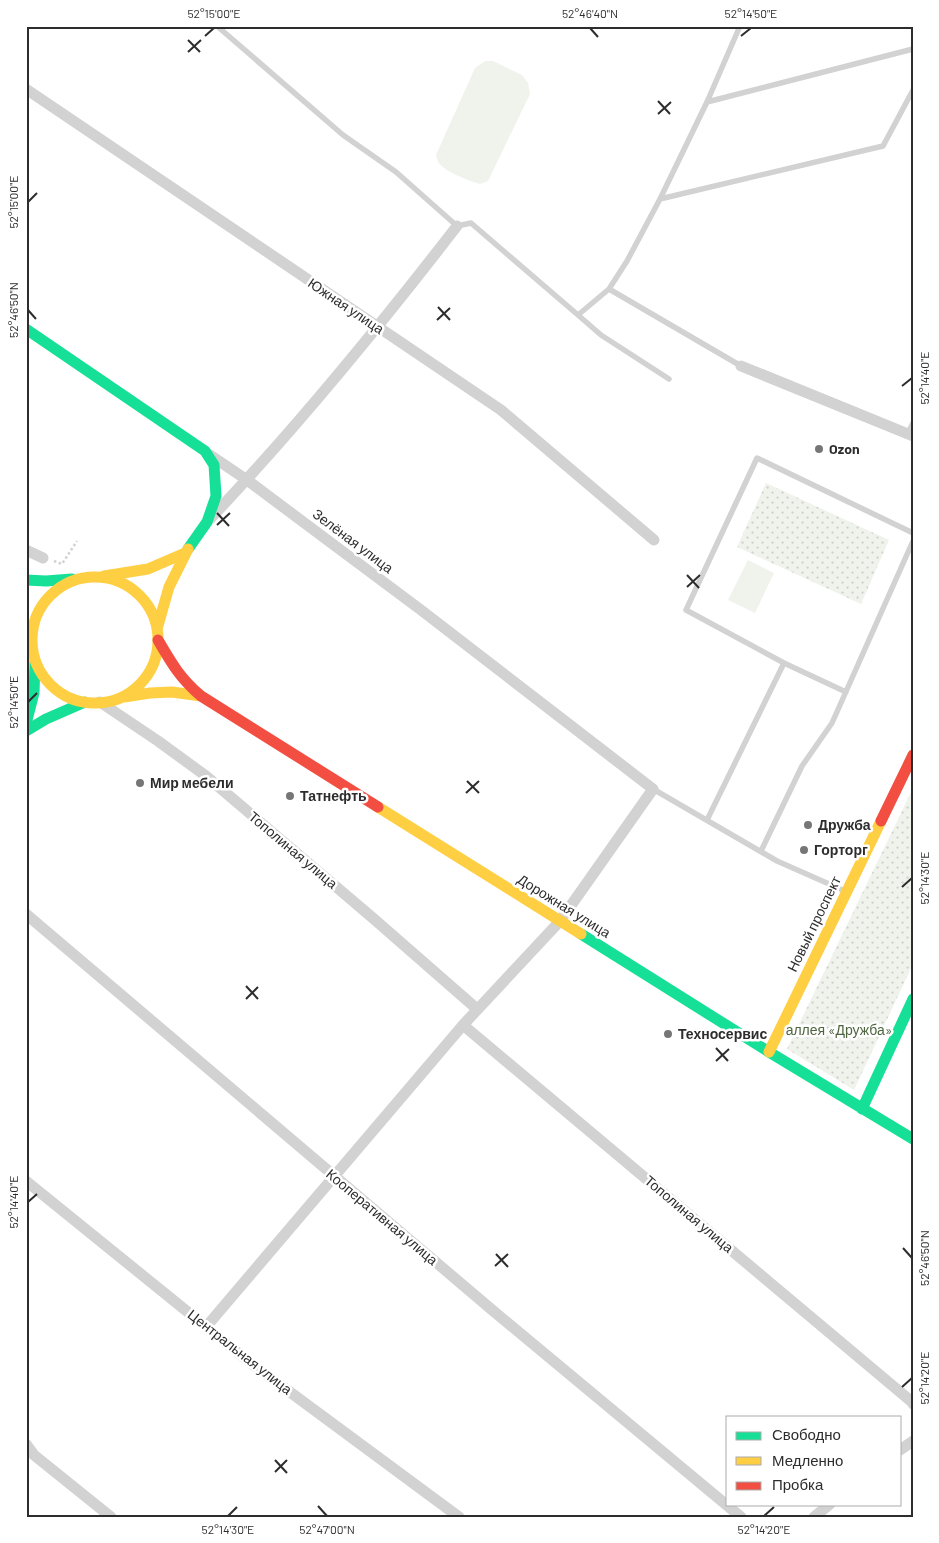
<svg xmlns="http://www.w3.org/2000/svg" width="939" height="1543" viewBox="0 0 939 1543" font-family="Barlow,sans-serif">
<style>
.grass{fill:url(#grass-dots)}
.garden{fill:#eff3ec}
.lines{fill:none;stroke-linecap:round;stroke-linejoin:round}
.path{stroke:#d2d2d2;stroke-width:2.5;stroke-dasharray:2.5 2.5;stroke-linecap:butt}
.lane{stroke:#d2d2d2;stroke-width:5.5}
.street{stroke:#d2d2d2;stroke-width:11}
.fast{stroke:#16e098;stroke-width:11}
.slow{stroke:#ffcf43;stroke-width:11}
.jam{stroke:#f24e42;stroke-width:11}
.ticks{fill:none;stroke:#2d2d2d;stroke-width:2}
.poi-dot{fill:#767676;stroke:#fff;stroke-width:2}
.labels{text-anchor:middle;stroke-width:5;stroke-linejoin:round;paint-order:stroke}
.street-label{font-size:14px;fill:#2d2d2d;stroke:#fff}
.poi-label{font-size:14px;font-weight:bold;fill:#2d2d2d;stroke:#fff;text-anchor:start}
.park-label{font-size:14px;fill:#4e653e;stroke:#fff}
.neatline{fill:none;stroke:#2d2d2d;stroke-width:2}
.ticks-label{font-size:12px;text-anchor:middle;fill:#2d2d2d}
</style>
<defs>
<pattern id="grass-dots" width="8" height="8" patternUnits="userSpaceOnUse" patternTransform="scale(1.25)"><rect width="8" height="8" fill="#eff3ec"/><path d="M2 2h.1M6 6h.1" fill="none" stroke="#cdd1cb" stroke-width="1.8" stroke-linecap="round"/></pattern>
</defs>
<rect width="100%" height="100%" fill="#fff"/>
<path class="grass" d="M766,483L889,540L861,604L737,547Z
M913,788V964L854,1090L787,1049Z"/>
<path class="garden" d="M485,61H493L522,75L528,83L530,94L488,181L480,184C470,181 445,172 439,163C437,161 437,157 436,155L475,68Z
M748,560L774,573L755,613L728,600Z"/>
<g class="lines">
<path class="path" d="M54,561L62,564L77,541"/>
<path class="lane" d="M217,26L343,135L396,172L457,226L471,223L578,315L609,289L627,261L660,199L707,102L740,26
M707,102L913,49
M660,199L883,146L913,90
M609,289L741,366
M578,315L601,335L669,379
M908,433L913,423
M784,663L846,692
M653,789L777,861L845,891
M707,820L784,663L686,610L757,458L913,533
M761,851L802,766L832,723L913,541"/>
<path class="street" d="M26,89L501,410L654,540
M741,366L913,436
M210,519C298,426 379,327 457,226
M26,550L43,558
M100,702L158,741L206,776L374,919L477,1009
M26,914L491,1309L741,1517
M463,1025L912,1402L913,1404
M26,1181L252,1364L459,1517
M206,1327L463,1025L560,921L653,789L421,610L247,480L210,455
M26,1444L34,1455L111,1517
M900,1450L913,1441
M814,1517L830,1504"/>
<path class="fast" d="M26,329L205,451L214,465L216,496L207,522L188,549
M26,580L46,581L72,579
M26,724L34,693L35,662
M26,731L46,719L85,702
M581,934L769,1052L913,1139
M862,1109L913,999"/>
<path class="slow" d="M104,576L148,569L185,553
M32 640a63 63 0 1 1 126 0a63 63 0 1 1-126 0Z
M157,629L169,587L188,549
M124,697L150,693L172,692L201,696
M378,807L581,934
M769,1052L881,821"/>
<path class="jam" d="M158,640C172,664 180,678 201,696L378,807
M881,821L913,755"/>
</g>
<path class="ticks" d="M590,28L598,37M205,36L214,28M741,36L751,28M188,40L200,52M188,52L201,40M658,101L670,114M658,114L671,102M28,202L37,193M438,307L450,320M28,310L36,319M437,320L450,308M902,386L912,378M217,513L229,526M217,525L230,513M687,575L699,588M687,587L700,575M28,702L37,693M467,781L479,793M466,793L479,781M902,887L912,878M246,986L258,999M246,999L258,987M716,1048L728,1061M716,1061L729,1049M28,1202L37,1194M903,1248L912,1258M496,1254L508,1267M495,1266L508,1254M902,1387L912,1378M275,1460L287,1473M275,1472L287,1460M318,1506L327,1516M228,1516L237,1507M764,1516L774,1507"/>
<g class="poi-dot">
<circle cx="819" cy="449" r="5"/>
<circle cx="140" cy="783" r="5"/>
<circle cx="290" cy="796" r="5"/>
<circle cx="808" cy="825" r="5"/>
<circle cx="804" cy="850" r="5"/>
<circle cx="668" cy="1034" r="5"/>
</g>
<g class="labels">
<g class="street-label">
<text transform="translate(346 306) rotate(34)" y="5">Южная улица</text>
<text transform="translate(353 541) rotate(37)" y="5">Зелёная улица</text>
<text transform="translate(293 850) rotate(40)" y="5">Тополиная улица</text>
<text transform="translate(564 906) rotate(32)" y="5">Дорожная улица</text>
<text transform="translate(814 924) rotate(-64)" y="5">Новый проспект</text>
<text transform="translate(689 1214) rotate(40)" y="5">Тополиная улица</text>
<text transform="translate(382 1217) rotate(40)" y="5">Кооперативная улица</text>
<text transform="translate(240 1352) rotate(38)" y="5">Центральная улица</text>
</g>
<g class="poi-label">
<text x="829" y="454">Ozon</text>
<text x="150" y="788">Мир мебели</text>
<text x="300" y="801">Татнефть</text>
<text x="818" y="830">Дружба</text>
<text x="814" y="855">Горторг</text>
<text x="678" y="1039">Техносервис</text>
</g>
<g class="park-label">
<text x="839" y="1035">аллея «Дружба»</text>
</g>
</g>
<rect width="939" height="1543" fill="none" stroke="#ffffff" stroke-width="55"/>
<rect x="726" y="1416" width="175" height="90" fill="#ffffff" stroke="#ababab"/>
<rect x="736" y="1432" width="25" height="8" fill="#16e098" stroke="#ababab"/>
<text x="772" y="1440" font-size="15" fill="#2d2d2d">Свободно</text>
<rect x="736" y="1457" width="25" height="8" fill="#ffcf43" stroke="#ababab"/>
<text x="772" y="1466" font-size="15" fill="#2d2d2d">Медленно</text>
<rect x="736" y="1482" width="25" height="8" fill="#f24e42" stroke="#ababab"/>
<text x="772" y="1490" font-size="15" fill="#2d2d2d">Пробка</text>
<rect x="28" y="28" width="884" height="1488" class="neatline"/>
<g class="ticks-label">
<text x="214" y="18">52°15'00"E</text>
<text x="590" y="18">52°46'40"N</text>
<text x="751" y="18">52°14'50"E</text>
<text transform="translate(14 202) rotate(-90)" y="4">52°15'00"E</text>
<text transform="translate(14 310) rotate(-90)" y="4">52°46'50"N</text>
<text transform="translate(925 378) rotate(-90)" y="4">52°14'40"E</text>
<text transform="translate(14 702) rotate(-90)" y="4">52°14'50"E</text>
<text transform="translate(925 878) rotate(-90)" y="4">52°14'30"E</text>
<text transform="translate(14 1202) rotate(-90)" y="4">52°14'40"E</text>
<text transform="translate(925 1258) rotate(-90)" y="4">52°46'50"N</text>
<text transform="translate(925 1378) rotate(-90)" y="4">52°14'20"E</text>
<text x="228" y="1534">52°14'30"E</text>
<text x="327" y="1534">52°47'00"N</text>
<text x="764" y="1534">52°14'20"E</text>
</g>
</svg>
